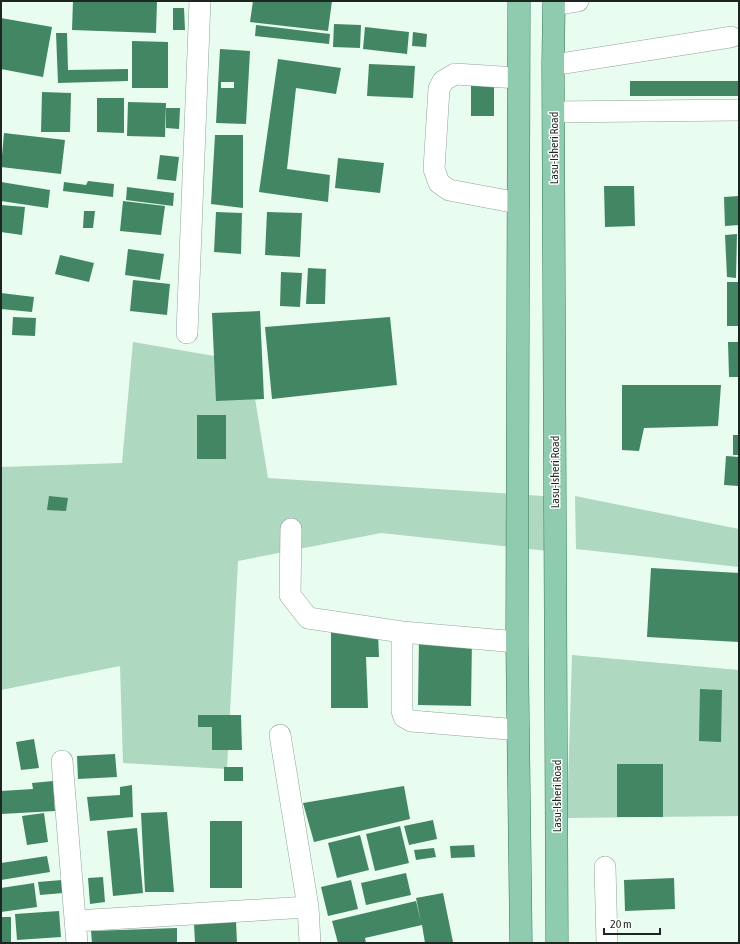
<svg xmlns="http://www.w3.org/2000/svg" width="740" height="944" viewBox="0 0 740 944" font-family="'Asap Condensed',sans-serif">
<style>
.grass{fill:#aed8bf}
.building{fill:#438663;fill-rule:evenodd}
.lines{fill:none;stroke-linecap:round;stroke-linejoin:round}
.minor-casing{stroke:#91a498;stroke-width:22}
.major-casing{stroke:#377a5a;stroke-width:23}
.minor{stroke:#fff;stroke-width:21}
.major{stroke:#8fcbae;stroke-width:22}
.labels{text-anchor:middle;stroke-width:3;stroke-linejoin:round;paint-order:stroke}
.street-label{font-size:12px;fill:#1e2621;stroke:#fff}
</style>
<rect width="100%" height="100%" fill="#e8fcef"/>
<path class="grass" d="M133,342L249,362L268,478L558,497V552L381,533L238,561L227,769L123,763L120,666L1,690V467L122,463Z
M575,496L739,529V567L576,549Z
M572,655L739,670V816L567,818Z"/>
<path class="building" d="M73,1H157L156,33L72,30Z
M253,1H332L328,31L250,22Z
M173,8H184L185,30H173Z
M1,18L52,27L43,77L1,69Z
M334,24L361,25L360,48L333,47Z
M256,25L330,34L329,44L255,36Z
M365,27L409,32L407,54L363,49Z
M413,32L427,34L426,47L412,46Z
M56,33H67L68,70L128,69V81L58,83Z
M132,41L168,42V88H132Z
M220,49L250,51L246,124L216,123ZM221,82H234V88H221Z
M278,59L341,68L336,94L296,88L287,169L330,175L328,202L259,192Z
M369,64L415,66L413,98L367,96Z
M494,77V116H471V78Z
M630,81H739V96H630Z
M42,92L71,93L70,132H41Z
M97,98H124V133L97,132Z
M128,102L166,103L165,137L127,136Z
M166,108H180L179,129L166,128Z
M4,133L65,140L61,174L1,167Z
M215,135H243V208L211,204Z
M160,155L179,157L176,181L157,179Z
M338,158L384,163L380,193L335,188Z
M88,181L114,184L113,197L63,191L64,182L86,185Z
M1,182L50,190L48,208L1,201Z
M604,186H634L635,226L605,227Z
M127,187L174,193L173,206L126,200Z
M739,196V225L725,226L724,197Z
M123,201L165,206L161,235L120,231Z
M1,205L25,207L22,235L1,232Z
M84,211H95L93,228H83Z
M216,212L242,213L241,254L214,252Z
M267,212L302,213L300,257L265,255Z
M737,234L736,278L727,277L725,235Z
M128,249L164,254L160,280L125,275Z
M60,255L94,263L89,282L55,274Z
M308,268L326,269L325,304H306Z
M281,272L302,273L300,307L280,306Z
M133,280L170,284L167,315L130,311Z
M727,282H739V326H727Z
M1,293L34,297L32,312L1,309Z
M260,311L264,399L216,401L212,313Z
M13,317L36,318L35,336L12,335Z
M390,317L397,385L272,399L265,327Z
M728,342H739V377H729Z
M622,385H721L718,426L644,428L639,451L622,450Z
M197,415H226V459H197Z
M733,435H739V455H733Z
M726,456L739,457V486L724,485Z
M49,496L68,498L66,511L47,510Z
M651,568L739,573V642L647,637Z
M331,632L378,633L379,657H366L368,708H331Z
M419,637L472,638L471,706L418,705Z
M700,689L722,690L721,742L699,741Z
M198,715H241L242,750H212V727H198Z
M34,739L39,768L21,770L16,742Z
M115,754L117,777L78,779L77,756Z
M617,764H663V817H617Z
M224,767H243V781H224Z
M53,781L55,811L1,814V791L33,789L32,783Z
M132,785L133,817L90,821L87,797L120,795V787Z
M404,786L410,819L314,842L303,803Z
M167,812L174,892H145L141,813Z
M44,813L48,842L27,845L22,816Z
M433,820L437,839L409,845L404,826Z
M210,821H242V888H210Z
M400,826L409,863L375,871L366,834Z
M137,828L143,893L113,896L107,831Z
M360,835L369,870L337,878L328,843Z
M474,845L475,857L451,858L450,846Z
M434,848L436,857L416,860L414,850Z
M47,856L50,872L1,880V863Z
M406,873L411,895L366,905L361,883Z
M103,877L105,902L90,904L88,878Z
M674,878L675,909L625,911L624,880Z
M62,880L63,893L40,895L38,882Z
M351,880L358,909L328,916L321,887Z
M34,883L37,907L1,912V888Z
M443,893L453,942L425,943L422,925L365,938L366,943H338L332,921L416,901L421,922L416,898Z
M59,911L61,937L17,940L15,914Z
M1,917H11V943H1Z
M236,921L237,943H195L194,924Z
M177,928V943H92L91,931Z"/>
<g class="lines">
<defs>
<path id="minor" d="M554,5L578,1
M553,65L731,37
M553,112L739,110
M518,203L449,190L439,183L434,169L439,89L443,81L455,74L518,78
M187,333L200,1
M291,529L290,595L308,618L402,632
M517,642L402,632V711L404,717L411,721L518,730
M280,735L308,907L310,943
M62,761L77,943
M605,867L607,943
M75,921L308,907"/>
<path id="major" d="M519,1L517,642L521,943
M554,1L553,65L557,943"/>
</defs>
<use href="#minor" class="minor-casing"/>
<use href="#major" class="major-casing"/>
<use href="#minor" class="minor"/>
<use href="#major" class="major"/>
</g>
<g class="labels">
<g class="street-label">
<text transform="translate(554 148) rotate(-90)" y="4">Lasu-Isheri Road</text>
<text transform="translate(555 472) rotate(-90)" y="4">Lasu-Isheri Road</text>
<text transform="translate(557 796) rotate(-90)" y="4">Lasu-Isheri Road</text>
</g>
</g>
<rect width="740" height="944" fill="none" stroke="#1e2621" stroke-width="4"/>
<path d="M604 928v6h56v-6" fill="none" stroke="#1e2621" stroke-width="2"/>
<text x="610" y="928" font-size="12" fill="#1e2621" stroke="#ffffff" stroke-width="3" paint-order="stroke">20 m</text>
</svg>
